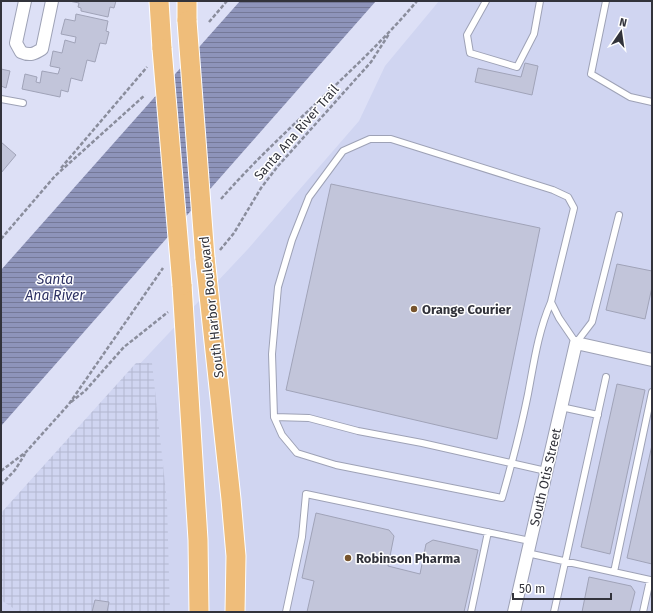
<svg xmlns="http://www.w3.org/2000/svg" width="653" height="613" viewBox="0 0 653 613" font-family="'Fira Sans',sans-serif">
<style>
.built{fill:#d0d5f1}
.industrial{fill:url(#industrial-grid)}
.water{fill:url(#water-rules)}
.building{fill:#c2c5da;stroke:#a0a3b8}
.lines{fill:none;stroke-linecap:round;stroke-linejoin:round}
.lane-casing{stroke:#9ea2b6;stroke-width:8}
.street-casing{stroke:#9ea2b6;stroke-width:14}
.primary-casing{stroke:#fff;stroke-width:21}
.path{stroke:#8a8d9c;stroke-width:2.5;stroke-dasharray:4 2;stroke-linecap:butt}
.lane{stroke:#fff;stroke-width:6}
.street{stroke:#fff;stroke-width:12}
.primary{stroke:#efbd7a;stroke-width:19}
.primary-bridge-casing{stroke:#fff;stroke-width:21;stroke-linecap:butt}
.primary-bridge{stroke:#efbd7a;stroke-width:19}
.poi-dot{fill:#77542d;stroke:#fff;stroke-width:1.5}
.labels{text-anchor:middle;stroke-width:3;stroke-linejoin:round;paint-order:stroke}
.street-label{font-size:13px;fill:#32333b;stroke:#fff}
.poi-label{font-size:13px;font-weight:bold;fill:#32333b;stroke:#fff;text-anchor:start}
.water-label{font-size:14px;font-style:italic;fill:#2e3264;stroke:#fff}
</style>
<defs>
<pattern id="industrial-grid" width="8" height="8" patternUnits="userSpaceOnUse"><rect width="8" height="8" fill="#d0d5f1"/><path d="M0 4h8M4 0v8" fill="none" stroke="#b3b7d0"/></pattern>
<pattern id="water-rules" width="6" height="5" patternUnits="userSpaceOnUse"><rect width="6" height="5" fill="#8e94ba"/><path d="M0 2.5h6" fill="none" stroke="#757998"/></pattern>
</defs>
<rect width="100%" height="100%" fill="#dde0f6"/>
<path class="built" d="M439,1H652V612H1V516L40,470L248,249L359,121L385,66Z"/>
<path class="industrial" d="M136,363H152L167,502L170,612H19L1,600V513Z"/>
<path class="water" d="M240,1H376L1,426V270Z"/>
<path class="building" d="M69,1H116L114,8L110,7L108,17L81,11V8L78,7L79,3Z
M76,14L108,21L106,31L109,32L106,44L100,43L95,62L87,60L82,81L71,78L68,92L61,90L60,97L22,89L25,74L37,77L36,82L40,83L42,71L58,74L60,68L50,66L53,51L62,53L65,40L75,43L76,37L61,34L65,19L75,21Z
M525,63L538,66L532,95L475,82L478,68L521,77Z
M1,69L10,71L6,88L1,86Z
M1,142L16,155L1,173Z
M331,184L540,228L497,439L286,390Z
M617,264L652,271V287L645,319L606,310Z
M617,384L645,390L610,554L581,547Z
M652,445V564L627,558Z
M316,513L389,530L394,536L388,566L420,574L426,544L433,540L478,550L464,612H307L314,581L302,578Z
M589,577L631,586L635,592L630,612H582Z
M95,600L109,602L107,612H92Z"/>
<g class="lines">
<defs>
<path id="lane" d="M486,1L467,35L470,53L517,67L534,34L540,1
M606,1L591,74L630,97L652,102
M1,99L23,103
M551,302C538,332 534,362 528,394C521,429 512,463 502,498L336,465L297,453L282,435L274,417L272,354L278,287L292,240L309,197L343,151L370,139H391L553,190L568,197L574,208L551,302L559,318L576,343L592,322L619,215
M561,407L598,415
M274,417L309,418L358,431L422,443L546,471
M527,553L650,580L643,612
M614,572L652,392
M286,612L302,537L306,494L530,541
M471,612L488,532
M554,612L606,377"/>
<path id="street" d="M25,1L16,43L21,52C30,56 34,54 42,49L52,1
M514,612L576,343L652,360"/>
<path id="primary" d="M159,1L162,49
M187,1V21
M205,258L231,499L236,556L235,612
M182,285L198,540L199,612"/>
</defs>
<use href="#lane" class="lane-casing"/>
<use href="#street" class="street-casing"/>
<use href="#primary" class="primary-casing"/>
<path class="path" d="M209,22L227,1
M61,168L147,67
M221,199C282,129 357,72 417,1
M1,239L55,176L145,95
M220,250L234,233L261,188L278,166L371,62L389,34
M71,402L85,391L124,347L168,312
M1,471L26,452L69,404L163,268
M1,485L15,470L25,454"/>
<use href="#lane" class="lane"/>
<use href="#street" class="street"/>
<use href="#primary" class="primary"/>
<defs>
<path id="primary-bridge" d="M187,21L205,258
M162,49L182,285"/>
</defs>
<use href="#primary-bridge" class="primary-bridge-casing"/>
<use href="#primary-bridge" class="primary-bridge"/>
</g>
<g class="poi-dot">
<circle cx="414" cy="309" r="4"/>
<circle cx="348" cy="558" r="4"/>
</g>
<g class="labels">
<g class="street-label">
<text transform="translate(296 132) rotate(-49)" y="5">Santa Ana River Trail</text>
<text transform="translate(211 307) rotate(-96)" y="5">South Harbor Boulevard</text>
<text transform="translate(545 477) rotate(-77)" y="5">South Otis Street</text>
</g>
<g class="poi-label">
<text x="422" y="314">Orange Courier</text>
<text x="356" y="563">Robinson Pharma</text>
</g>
<g class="water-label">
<text x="55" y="284">Santa<tspan x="55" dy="16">Ana River</tspan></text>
</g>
</g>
<rect width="653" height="613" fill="none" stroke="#32333b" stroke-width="4"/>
<g transform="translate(621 32) rotate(13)" stroke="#ffffff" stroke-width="3" paint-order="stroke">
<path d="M0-3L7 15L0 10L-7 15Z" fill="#32333b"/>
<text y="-6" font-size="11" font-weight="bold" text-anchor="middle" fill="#32333b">N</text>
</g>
<path d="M513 593v6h98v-6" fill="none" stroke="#32333b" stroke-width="2"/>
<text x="519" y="593" font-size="12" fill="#32333b" stroke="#ffffff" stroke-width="3" paint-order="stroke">50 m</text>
</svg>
